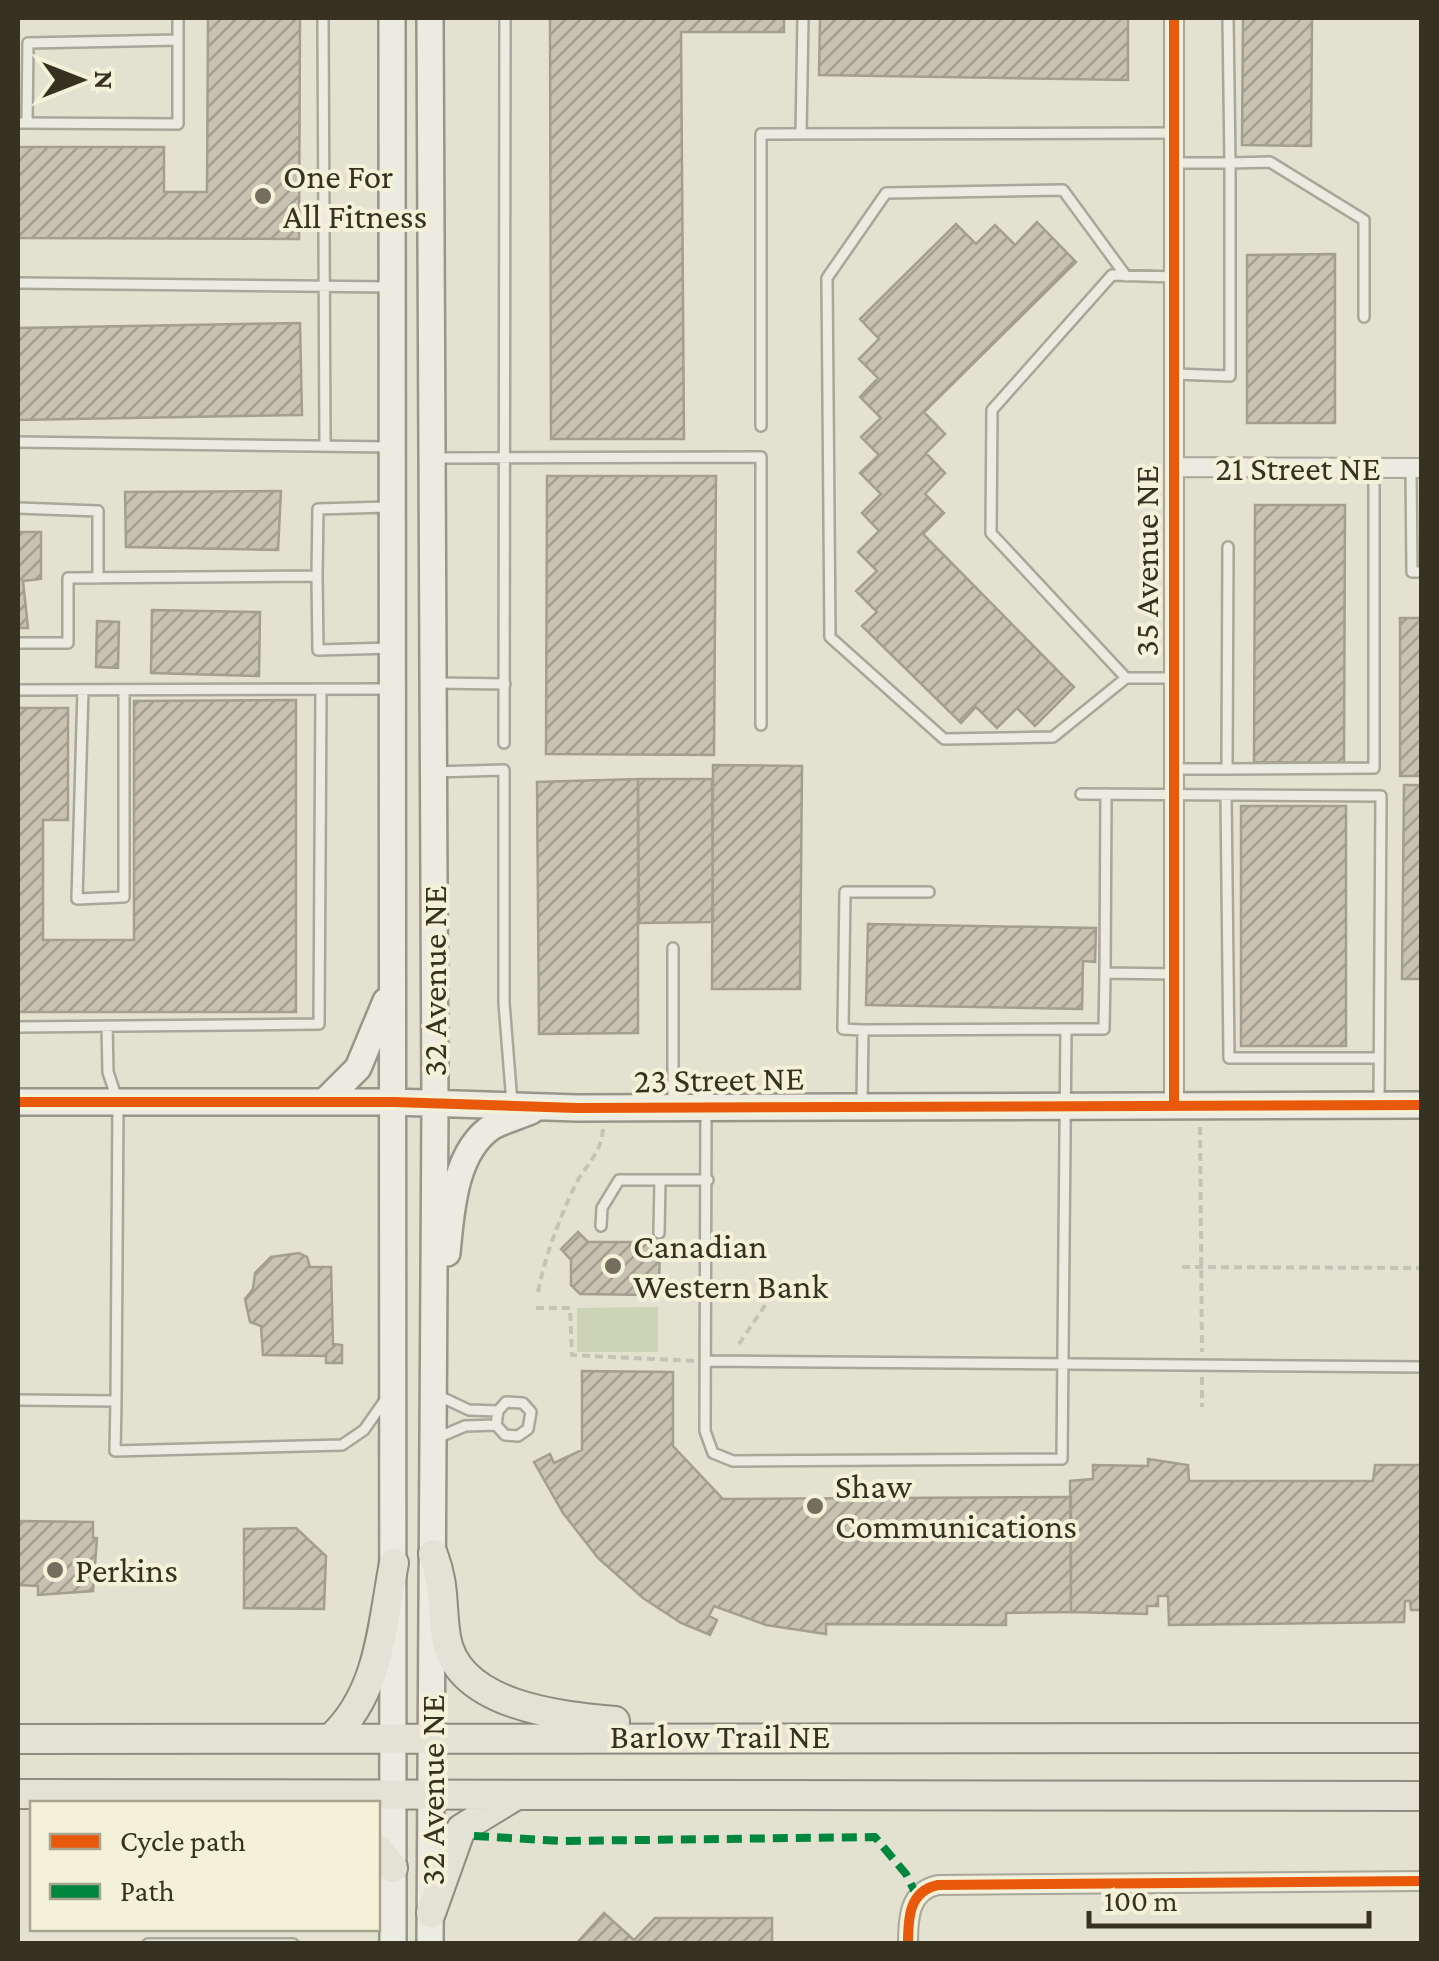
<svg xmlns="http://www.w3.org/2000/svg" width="1439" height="1961" viewBox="0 0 1439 1961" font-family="'Crimson Pro',serif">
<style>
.garden{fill:#ccd4b5}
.building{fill:url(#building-hatch);stroke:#a39e90;stroke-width:2.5}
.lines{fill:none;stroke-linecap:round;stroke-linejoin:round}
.lane-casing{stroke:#a9a799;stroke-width:14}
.street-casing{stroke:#a9a799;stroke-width:22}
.secondary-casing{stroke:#989689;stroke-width:30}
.primary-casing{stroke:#8e8c80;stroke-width:32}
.path{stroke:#c4c3b8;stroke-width:4;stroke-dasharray:8 5;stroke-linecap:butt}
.lane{stroke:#ecebe1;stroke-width:9}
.street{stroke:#ecebe1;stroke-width:18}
.secondary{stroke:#ecebe1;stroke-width:25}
.primary{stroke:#e3e2d4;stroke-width:28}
.quiet{stroke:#00873e;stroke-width:8;stroke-dasharray:15 8;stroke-linecap:butt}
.cycleway-casing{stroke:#f3f2d8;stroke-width:16}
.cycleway{stroke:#e8590c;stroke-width:10}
.poi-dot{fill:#736f5f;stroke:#f3f2d8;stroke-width:4}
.labels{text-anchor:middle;stroke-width:8;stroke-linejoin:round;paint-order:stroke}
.poi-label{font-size:35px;fill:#373121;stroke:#f3f2d8;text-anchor:start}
.street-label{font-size:35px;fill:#373121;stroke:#f3f2d8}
</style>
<defs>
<pattern id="building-hatch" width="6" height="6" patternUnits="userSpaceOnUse" patternTransform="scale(2.5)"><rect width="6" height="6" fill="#c7c2b2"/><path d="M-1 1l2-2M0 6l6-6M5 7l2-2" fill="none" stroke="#a29e90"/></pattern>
</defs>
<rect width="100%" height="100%" fill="#e3e2d1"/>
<path class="garden" d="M658,1307V1352H577V1308Z"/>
<path class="building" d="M208,18H300L299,239L18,238V147H164V192H207Z
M550,18H784V32H681L684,439H551Z
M820,18H1128V80L819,75Z
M1243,18H1312L1311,146L1242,145Z
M1037,222L1076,262L924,412L945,434L926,453L945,473L925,494L944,513L923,534L1074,687L1035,726L1017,708L997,728L976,707L961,723L862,626L877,612L856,591L877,571L858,552L879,531L862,513L881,494L860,473L879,455L861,437L881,418L860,397L878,378L859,359L879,339L860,319L956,224L976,244L995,225L1015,245Z
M1335,254V423H1247V255Z
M300,323L302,415L18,420V328Z
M547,476H716L714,755L546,754Z
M281,491L278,550L126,547L125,492Z
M1255,505H1345L1344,763L1254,762Z
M18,532H41V579L23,581L28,628H18Z
M152,610L260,612L259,676L151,673Z
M1400,618H1422V776H1400Z
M97,621L119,622L118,668L96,667Z
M296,700V1012H18V708H68V820H43V940H134V701Z
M713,765L802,766L800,989H712Z
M638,779V1033L539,1034L537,782Z
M638,779H712L713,922L639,923Z
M1404,785H1422V979H1402Z
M1241,806H1346V1046H1241Z
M868,924L1096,928L1095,962L1083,961L1082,1009L866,1005Z
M578,1232L588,1242H660L659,1286H649V1295L580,1294L571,1285V1260L561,1249Z
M299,1253L307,1257L310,1267H331L333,1344L342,1345V1363H326V1356L263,1355L261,1326L250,1322L245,1299L253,1289L255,1273L271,1257Z
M582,1371L673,1372V1446L723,1499L1071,1497V1612L1006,1613V1625L826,1624V1634L766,1625L714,1606L709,1616L717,1620L710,1635L681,1623L643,1598L598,1558L563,1513L534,1462L550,1454L554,1463L582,1450Z
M1148,1459L1188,1465L1189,1481H1373L1375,1465H1422V1610H1411L1410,1601H1405L1404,1622L1169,1625L1168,1596H1158V1606H1147V1614L1071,1612L1070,1481L1093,1479V1465L1148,1466Z
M18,1521L93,1522V1538H97L93,1591L38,1595V1586L18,1585Z
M296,1528L326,1556L324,1609L244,1608V1529Z
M604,1913L634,1940L655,1918H772V1944H576Z"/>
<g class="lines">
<defs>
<path id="lane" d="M323,18L325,446
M1228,18L1230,163L1270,162L1364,220V317
M18,123L178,124V18
M27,123L28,43L178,40
M801,134L803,18
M1174,163H1230V376L1174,374
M1174,277L1112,275L992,410L991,533L1126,678H1174
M18,283L390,287
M761,426V134L1174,133
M18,442L390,447
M435,458L761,457V725
M1411,468L1412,572H1422
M18,508L98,511V578
M317,576L318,509L387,507
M18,643H68V578L317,576L318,650L392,648
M1126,678L1053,737L944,739L830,637L827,278L886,193L1063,190L1126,276
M437,683L505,684
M18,690L389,689
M83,690L77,899L124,897V690
M504,743L505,18
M1174,769H1227L1228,547
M1227,769L1374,768V468
M434,772L504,770V1003L512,1103
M1081,794L1381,796L1379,1104
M1226,795L1229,1058H1379
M673,948V1104
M1105,973L1106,794
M18,1027L319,1024L321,691
M863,1030L843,1029L845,892H929
M862,1104L863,1030L1066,1029
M706,1109L705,1431L713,1453L733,1461L1062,1459L1066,1029H1104L1105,973L1174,974
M601,1226L602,1208L619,1180H708
M659,1233L660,1180
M706,1361L1422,1367
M439,1396L469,1410L498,1411
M18,1400L116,1401L118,1102L108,1072L107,1026
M116,1401L115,1451L342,1445L364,1430L385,1400
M437,1438L465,1426L496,1425L505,1435L518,1436L528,1429L531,1412L523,1403L506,1402L498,1411L496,1425
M148,1944H293"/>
<path id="street" d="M1174,18V1104
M1174,467L1422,468
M908,1944C908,1918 909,1891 938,1885L1422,1881"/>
<path id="secondary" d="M392,18L393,1944
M18,1102H394L577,1108L1422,1105
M324,1102L358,1068L386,1001
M447,1253C451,1212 454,1151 493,1126C505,1120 519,1116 531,1111
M430,1944L435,1104L430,18"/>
<path id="primary" d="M433,1554C445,1585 441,1605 446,1637C457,1706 560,1716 615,1721
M331,1738C380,1693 382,1626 394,1563
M18,1739L1422,1738
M18,1794L1422,1796
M378,1849L393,1868
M431,1913L461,1829L515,1796"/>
</defs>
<use href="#lane" class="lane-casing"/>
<use href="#street" class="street-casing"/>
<use href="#secondary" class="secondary-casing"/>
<use href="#primary" class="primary-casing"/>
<path class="path" d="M1200,1127L1202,1352
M1182,1267L1422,1268
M538,1292C545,1257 557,1225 572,1192C582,1167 601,1157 603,1129
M536,1308H570L572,1355L694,1361
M739,1344L766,1304
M1202,1377V1407"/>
<use href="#lane" class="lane"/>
<use href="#street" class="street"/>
<use href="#secondary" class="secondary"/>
<use href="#primary" class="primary"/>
<path class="quiet" d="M474,1836L562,1841L875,1837L906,1874L917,1896"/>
<defs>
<path id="cycleway" d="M1174,18V1104
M18,1102H394L577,1108L1422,1105
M908,1944C908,1918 909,1891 938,1885L1422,1881"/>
</defs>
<use href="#cycleway" class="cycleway-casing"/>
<use href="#cycleway" class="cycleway"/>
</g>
<g class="poi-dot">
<circle cx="263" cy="196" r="10"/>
<circle cx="613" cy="1266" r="10"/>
<circle cx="815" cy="1506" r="10"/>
<circle cx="55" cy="1570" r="10"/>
</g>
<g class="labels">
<g class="poi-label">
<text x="283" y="188">One For<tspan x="283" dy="40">All Fitness</tspan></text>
<text x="633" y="1258">Canadian<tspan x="633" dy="40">Western Bank</tspan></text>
<text x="835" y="1498">Shaw<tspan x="835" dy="40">Communications</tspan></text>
<text x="75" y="1582">Perkins</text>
</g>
<g class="street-label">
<text x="1298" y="480">21 Street NE</text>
<text transform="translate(1146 561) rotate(-90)" y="12">35 Avenue NE</text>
<text transform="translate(434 981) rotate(-90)" y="12">32 Avenue NE</text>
<text transform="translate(719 1079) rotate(-1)" y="12">23 Street NE</text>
<text x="720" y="1748">Barlow Trail NE</text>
<text transform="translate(432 1790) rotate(-90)" y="12">32 Avenue NE</text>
</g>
</g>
<rect width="1439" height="1961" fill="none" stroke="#373121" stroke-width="40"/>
<rect x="30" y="1801" width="350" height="130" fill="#f3f2d8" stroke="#a8a58f" stroke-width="2.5"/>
<rect x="50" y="1834" width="50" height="15" fill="#e8590c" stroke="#a8a58f" stroke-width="2.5"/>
<text x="120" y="1851" font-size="30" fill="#373121">Cycle path</text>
<rect x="50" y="1884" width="50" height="15" fill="#00873e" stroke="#a8a58f" stroke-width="2.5"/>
<text x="120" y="1901" font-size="30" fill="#373121">Path</text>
<g transform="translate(80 80) rotate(90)" stroke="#f3f2d8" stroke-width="8" paint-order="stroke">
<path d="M0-8L18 38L0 25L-18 38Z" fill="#373121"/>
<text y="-15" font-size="28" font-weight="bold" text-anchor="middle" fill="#373121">N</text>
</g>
<path d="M1089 1911v15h280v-15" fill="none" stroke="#373121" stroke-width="5"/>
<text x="1104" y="1911" font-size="30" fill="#373121" stroke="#f3f2d8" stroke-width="8" paint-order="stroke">100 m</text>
</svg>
